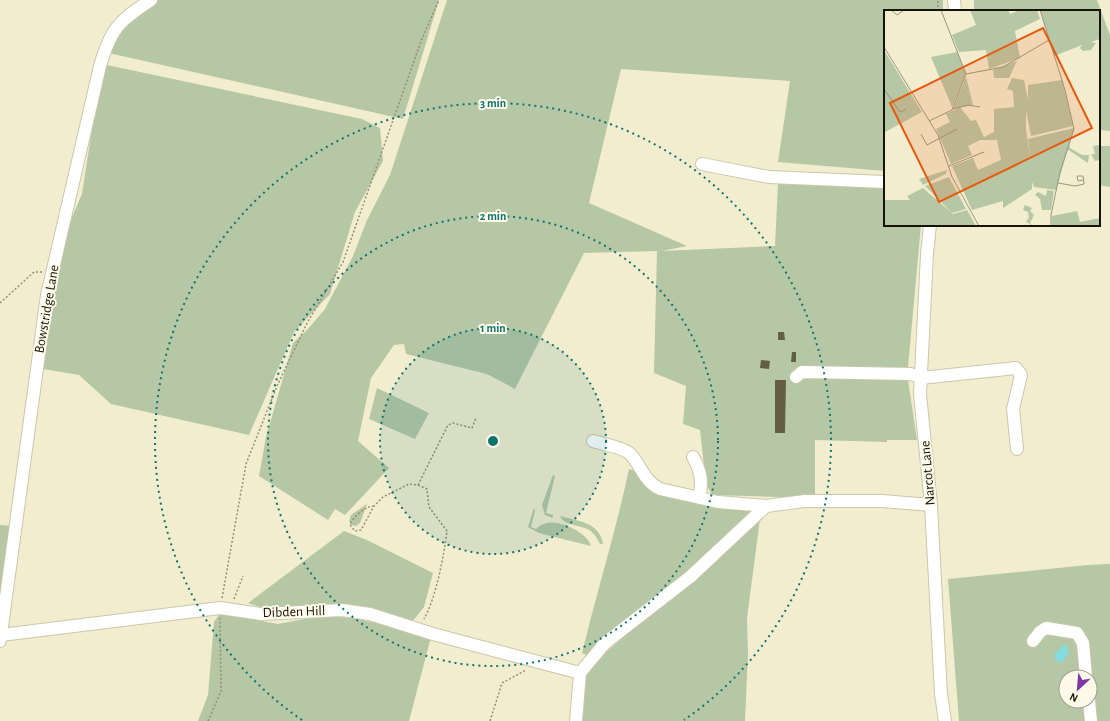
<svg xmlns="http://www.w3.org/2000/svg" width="1110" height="721" viewBox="0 0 1110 721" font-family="'Alegreya Sans',sans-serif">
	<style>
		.green { fill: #b5c7a5; fill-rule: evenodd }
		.water { fill: #85dbe0 }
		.building { fill: #635e44 }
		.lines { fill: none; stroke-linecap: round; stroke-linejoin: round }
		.minor-casing { stroke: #ccc6aa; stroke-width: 14 }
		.path { stroke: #948f7a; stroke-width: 1.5; stroke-dasharray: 2 2; stroke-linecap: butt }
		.minor { stroke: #fff; stroke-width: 12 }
		.ring { fill: none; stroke: #0f766e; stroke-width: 2; stroke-dasharray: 2 4 }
		.labels { text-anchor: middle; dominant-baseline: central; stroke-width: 4; stroke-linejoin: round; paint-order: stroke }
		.street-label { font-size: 14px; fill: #161309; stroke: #fefae9 }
		.inset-road { fill: none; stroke: #9b9680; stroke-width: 1 }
		.view { fill: #e8590c; fill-opacity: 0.15; stroke: #e8590c; stroke-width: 2 }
		.inset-edge { fill: none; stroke: #161309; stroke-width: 2 }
		.centre { fill: #0f766e; stroke: #fefae9; stroke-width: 2 }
		.ring-label { font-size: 12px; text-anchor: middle; font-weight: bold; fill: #0f766e; stroke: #fefae9; stroke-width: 4; stroke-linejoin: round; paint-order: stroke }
	</style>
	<rect width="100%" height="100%" fill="#f3edd0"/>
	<path class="green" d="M155 0H439L403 119 104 52 107 43Z
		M447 0H943V11H885V171L778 162 790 81 621 69 589 203 687 246 662 251 775 246 778 184 885 187V225H921L908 367 897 369 908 380 917 440H887V442L815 440V498L712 495 706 484 700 430 683 424 686 386 654 373 657 251 584 253 515 389 487 374 406 354 404 344 394 345 371 378 358 441 389 468 345 515 335 509 328 520 259 476 266 437 293 343 307 330 325 309 353 256 367 220 390 175Z
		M974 0H1097L1110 35V131L1099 130V11H974Z
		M102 64 362 119 380 128 383 161 355 212 330 294 294 332 249 435 111 404 79 375 37 368 59 247 82 194Z
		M1099 146H1110V187L1099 185Z
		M377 388 429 413 415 439 369 419Z
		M629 469 637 471 644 481 758 511 591 657 582 653C597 591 616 531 629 469Z
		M553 475 555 476 546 513 553 515V518L545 515 542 505Z
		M367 504 360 523 356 526 351 525 349 521 351 515Z
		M534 508 535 511 531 527 536 529C539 526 542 524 547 523 560 520 588 533 591 546L539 533 528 527Z
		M560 516C577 521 600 522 603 544H600C598 540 595 535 591 531 583 525 563 526 560 516Z
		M760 519 747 618 748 653 745 721H580L583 672Z
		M0 525 15 526 0 635Z
		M344 531 367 540 433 573 424 607 412 622 364 610H268L248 603Z
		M1110 564V721H959L948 579 1088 565ZM1066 677H1090V701H1066Z
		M220 613 278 624 326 615 363 620 431 637 409 721H198L208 695 214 622Z"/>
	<path class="water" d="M1063 645H1066C1072 654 1066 659 1059 663L1055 659 1054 655Z"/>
	<path class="building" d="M778 332H784L785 340H778Z
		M792 352H796V362H791Z
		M761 360 770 361 769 369 760 368Z
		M775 380H786L785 433H775Z"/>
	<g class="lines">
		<g class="minor-casing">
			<path id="minor" d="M954 0 955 11
				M702 164 769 177 885 182
				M930 225 927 254 920 394 931 505 941 694 945 721
				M796 377 802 372 911 374 921 378 1016 368 1021 375 1013 409 1017 449
				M593 441C602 444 622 447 629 453 642 465 642 480 660 489L718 502 766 506
				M693 457C701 471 703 482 699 498
				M1 635 220 608 261 614 342 610 370 614 433 634 580 673
				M0 641 47 295 100 66C111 28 119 21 151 0
				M1033 641 1040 632 1046 628 1077 633 1083 643 1086 677
				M1089 701 1091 721
				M576 721 580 673 605 643 690 577 766 506 805 501H882L931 505"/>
		</g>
		<path class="path" d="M938 11V0
			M0 303 34 272H42
			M418 485 448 425 453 423 472 428 476 418
			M374 506C365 506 353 517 350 525L355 531 361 530 374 506 383 497 409 484 418 485 427 489 429 507 447 531C444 555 436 598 424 619
			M222 598 246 464 277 386 306 325 343 262 421 41 439 0
			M234 599 243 576
			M208 721 221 691 220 618
			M490 721 502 683 526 670"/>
		<use href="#minor" class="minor"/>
	</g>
	<circle cx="493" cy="441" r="113" fill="#0f766e" fill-opacity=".12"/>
	<g class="ring">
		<circle cx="493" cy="441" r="113"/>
		<circle cx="493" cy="441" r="225"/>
		<path d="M302 720A338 338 0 1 1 684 720"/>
	</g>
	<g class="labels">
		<g class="street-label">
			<text transform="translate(47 309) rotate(-80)">Bowstridge Lane</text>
			<text transform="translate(928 473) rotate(-95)">Narcot Lane</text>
			<text transform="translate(294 612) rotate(-2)">Dibden Hill</text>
		</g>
	</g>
	<g transform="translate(884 10)">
		<rect width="216" height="216" fill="#f3edd0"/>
		<path d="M86 0H124L126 4 136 0H153L156 9 131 21 136 48 105 59 102 40 75 42 68 25 92 15ZM156 0H216V29L207 32 212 33 207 40 199 41 196 38 198 35 170 46ZM0 40 38 102 1 122 0 120ZM73 42 82 64 68 97 47 47ZM133 51 125 68H110L109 60ZM82 67 89 95 69 99ZM128 68 140 70 144 90V75L178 70 189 116 147 126 142 100V120L147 152 144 129 190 118 172 180 150 177 148 172V179L119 198V191L88 200 68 156 89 148 94 160 117 150 113 130H96L84 136 88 145 67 154 52 119 66 112 62 104 76 97 87 111 92 110 100 127 110 122V99L130 97 129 81 123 79ZM185 133 186 138 198 145H205L204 153 183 139ZM216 135V150L211 151 207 144H211L209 136ZM63 160 62 164 39 175 35 169ZM65 167 82 199 68 203 41 176ZM39 178 69 204 83 200 92 216H0V190H26L23 186ZM163 180 170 181 167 200H158L156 189 151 185 154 182 162 186ZM141 195 148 198 146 201 150 205 146 213 150 216 142 212 145 207 144 202 139 200ZM193 201 196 212 216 208V215L168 216V206Z" fill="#b5c7a5"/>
		<path class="inset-road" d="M7 0 13 5 20 0M156 0 181 80 190 119 176 162 167 205V216M0 37 54 125 68 167 95 216M82 64 119 57 165 30M0 79 16 102 22 99M69 99 84 95 96 97M45 111 68 100 82 64 57 0M37 124 43 135 73 119M65 156 100 142M174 173 191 176 200 174V173L199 166H193L194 171 199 170"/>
		<path class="view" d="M159 18 208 118 55 192 6 93Z"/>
		<rect width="216" height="216" class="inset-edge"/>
	</g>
	<circle cx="493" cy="441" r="6" class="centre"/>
	<g class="ring-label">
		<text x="493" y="107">3 min</text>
		<text x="493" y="220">2 min</text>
		<text x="493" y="332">1 min</text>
	</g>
	<g transform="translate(1078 689) rotate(206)"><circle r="19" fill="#fefae9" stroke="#a19e8f"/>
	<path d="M0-3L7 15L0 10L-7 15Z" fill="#7e37a9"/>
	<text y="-6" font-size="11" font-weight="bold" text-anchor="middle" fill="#161309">N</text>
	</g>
</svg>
